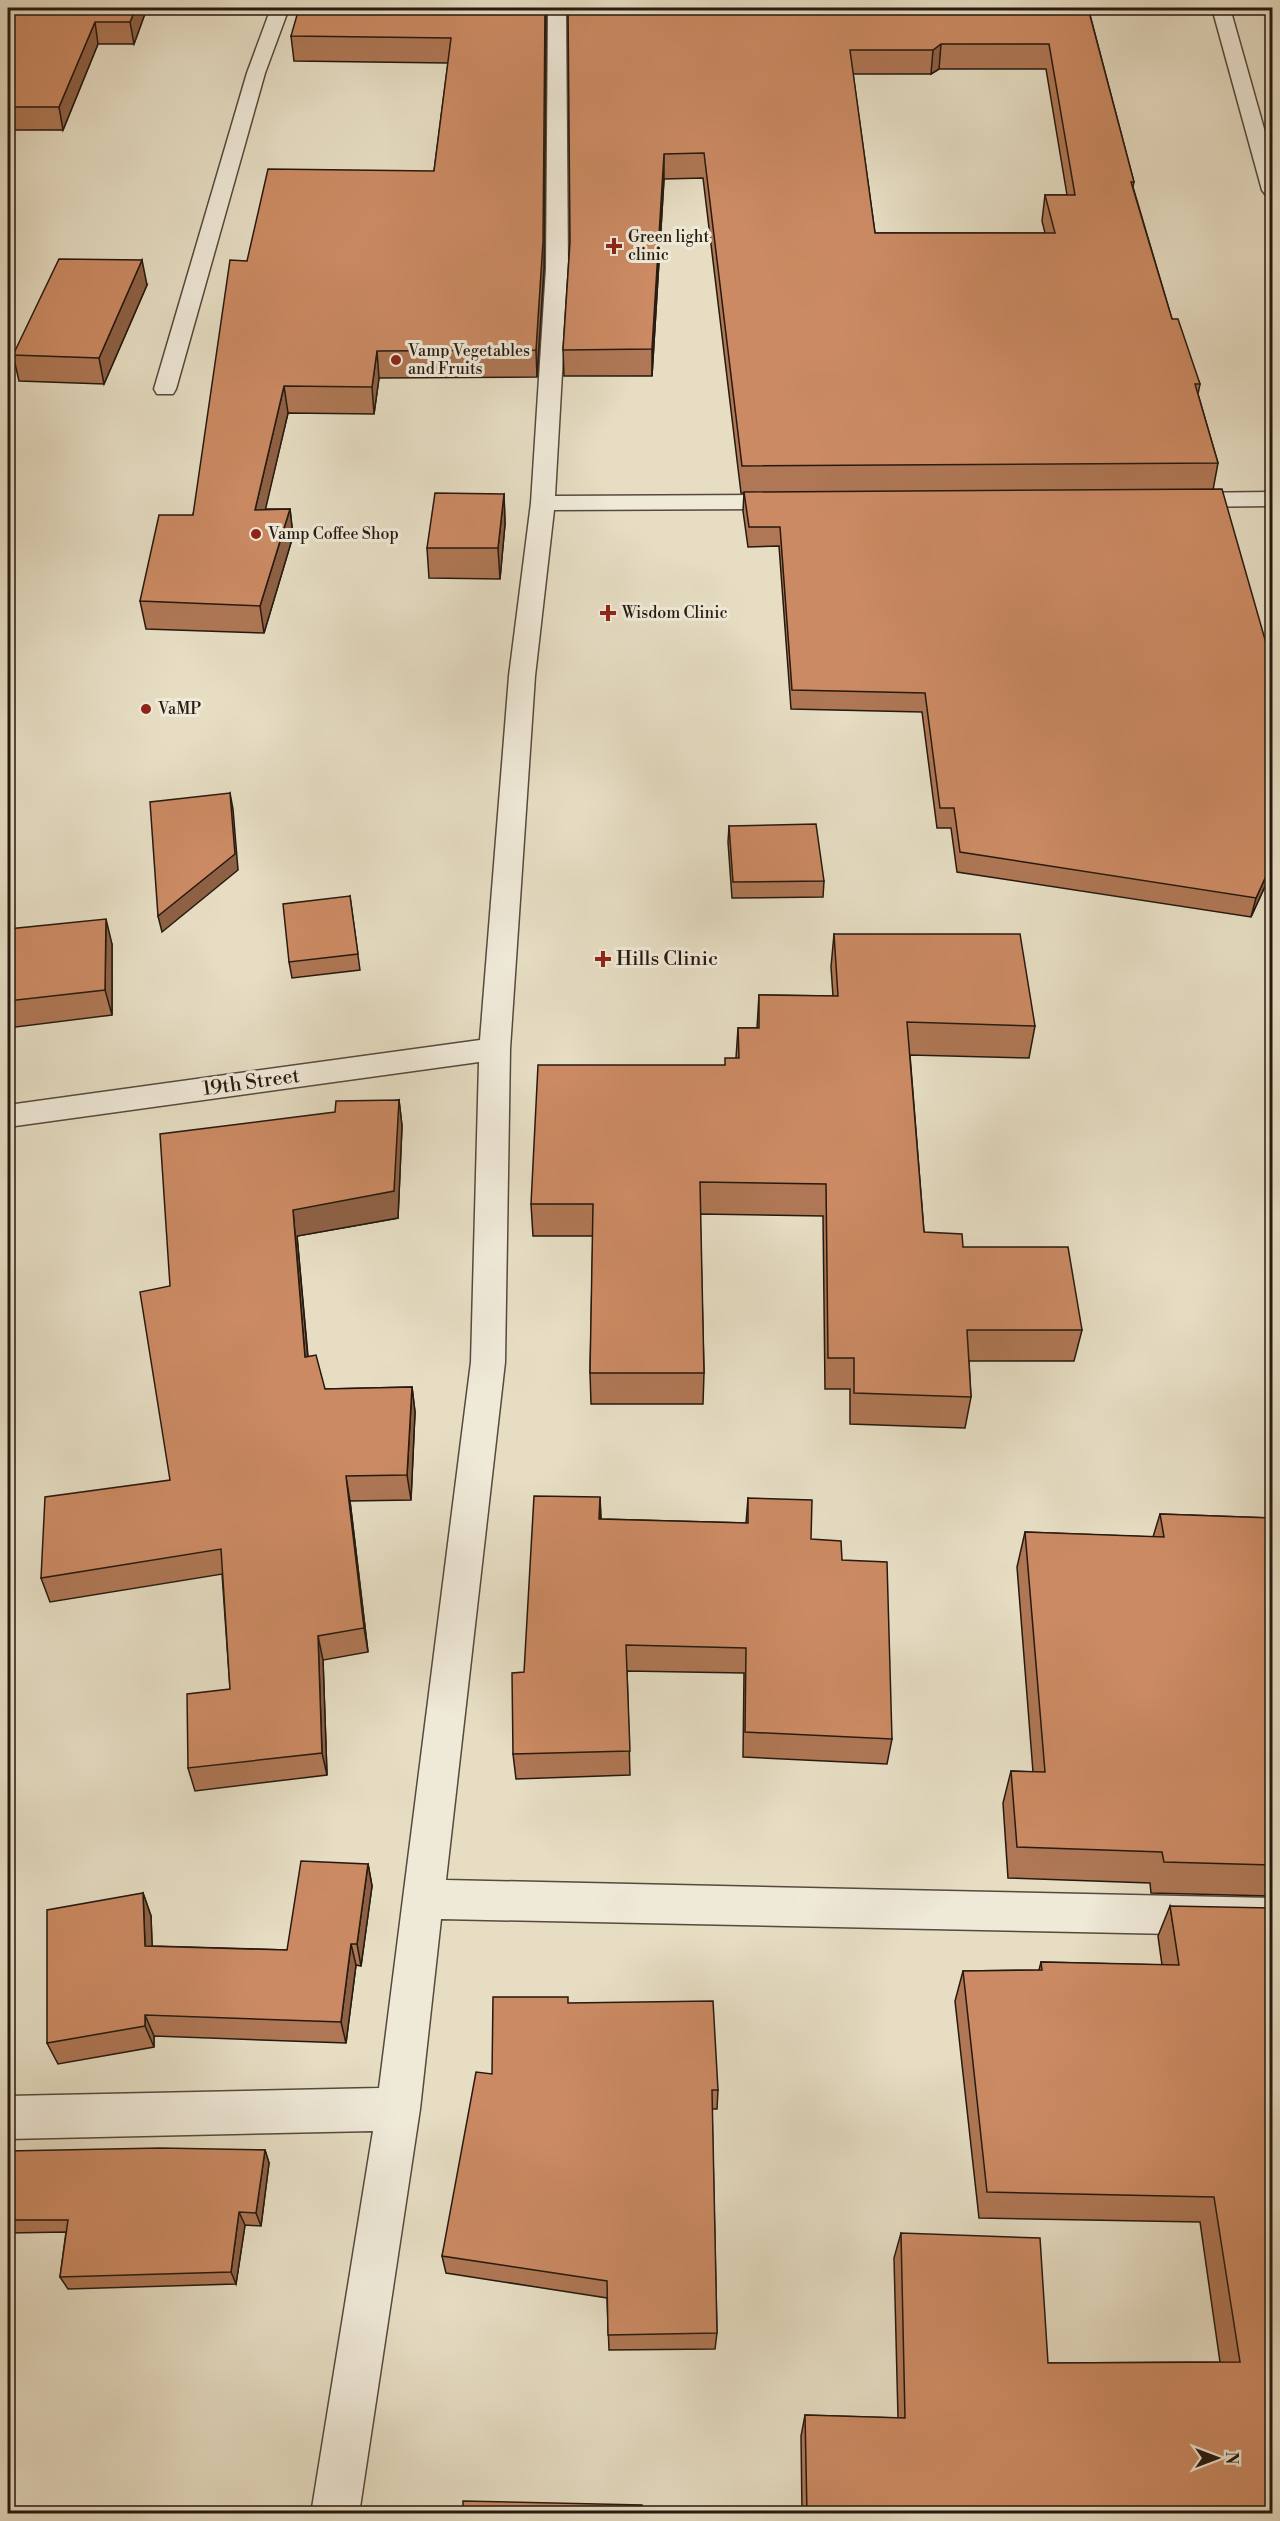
<svg xmlns="http://www.w3.org/2000/svg" width="1280" height="2521" viewBox="0 0 1280 2521" font-family="'Libre Bodoni',serif">
	<style>
		.lines { fill: none; stroke-linecap: round; stroke-linejoin: round }
		.street-casing { stroke: #564a3c; stroke-width: 3 }
		.street { fill: #efe9d8; fill-rule: evenodd }
		.wall { fill: #af7755; stroke: #26190f; stroke-width: 1.5; fill-rule: evenodd }
		.shaded-wall { fill: #8e6145; stroke: #26190f; stroke-width: 1.5 }
		.building { fill: #cb8a63; stroke: #26190f; stroke-width: 1.5; fill-rule: evenodd }
		.poi-dot { fill: #8f2418; stroke: #efe9d8; stroke-width: 2 }
		.labels { text-anchor: middle; dominant-baseline: central; stroke-width: 6; stroke-linejoin: round; paint-order: stroke }
		.far-poi-label { font-size: 16px; fill: #26190f; stroke: #efe9d8; text-anchor: start }
		.poi-label { font-size: 20px; fill: #26190f; stroke: #efe9d8; text-anchor: start }
		.street-label { font-size: 20px; fill: #26190f; stroke: #efe9d8 }
	</style>
	<rect width="100%" height="100%" fill="#e6ddc3"/>
	<filter id="stains"><feTurbulence type="fractalNoise" baseFrequency=".00333" numOctaves="4"/><feColorMatrix values="0 0 0 0 .2 0 0 0 0 .09 0 0 0 0 .02 0 0 0 .5 -.17"/></filter>
	<radialGradient id="worn" r=".72"><stop offset=".6" stop-color="#630" stop-opacity="0"/><stop offset="1" stop-color="#630" stop-opacity=".3"/></radialGradient>
	<g class="lines">
		<g class="street-casing">
			<path id="street" d="M271 8H289L265 73 176 389 173 394H157L154 389 247 73Z
				M548 8H566L568 268 555 496 788 495 796 497 800 502 796 507 788 509 554 510 535 676 510 1049 505 1362 446 1880 1272 1898V1936L441 1919 420 2109 359 2514H311L373 2131 8 2139V2096L379 2088 471 1362 479 1062 8 1127V1105L480 1040 509 676 531 503 546 268Z
				M1212 8H1230L1272 157V196L1265 194 1262 190Z
				M1272 492V506L1181 507 1173 505 1169 500 1173 495 1181 493Z"/>
		</g>
		<use href="#street" class="street"/>
	</g>
	<path class="wall" d="M8 8H147L134 44H98L63 130H8Z
		M546 8 544 268 537 377 379 378 374 414 288 413 265 509H290L293 536 264 633 146 629 140 601 193 515 247 261 434 171 448 63 294 61 291 36Z
		M564 8H1128L1127 11H1089L1134 182 1133 187 1172 319 1200 384 1198 394 1218 463 1213 490 1272 871 1251 917 957 872 951 828H937L922 712 791 709 779 546 748 547 743 511 744 493H741L703 178 664 179 652 376H564L563 350 570 242 568 8ZM939 69H1046L1067 195H1045L1042 221 1045 233H875L853 74H931Z
		M1270 8H1272V27L1269 15Z
		M147 285 104 384 19 381 13 355Z
		M504 494 505 524 500 579 429 578 427 548Z
		M729 826 824 881 823 897 732 898 728 842Z
		M350 896 360 970 292 978 289 962Z
		M8 929 112 944V1015L8 1028Z
		M834 934 1035 1026 1029 1058 910 1055 924 1232 963 1247 1082 1330 1074 1361H969L971 1397 965 1428 850 1424V1389H825L823 1216 700 1214 704 1373 703 1404H591L590 1373 593 1236H533L531 1204 725 1065 736 1058 738 1028H757L759 995 833 996 831 967Z
		M399 1100 402 1126 398 1218 297 1236 308 1356 325 1389 412 1387 415 1412 411 1500 350 1501 368 1652 323 1660 327 1775 195 1791 188 1768 230 1689 222 1574 50 1602 41 1578 170 1480V1286L335 1112Z
		M600 1497 601 1519 746 1523 748 1498 842 1560 892 1739 887 1764 743 1757 744 1673 627 1671 630 1775 516 1779 513 1754Z
		M1160 1514 1272 1518V1904V1896L1151 1893 1150 1883 1008 1878 1003 1803 1011 1771 1033 1772 1017 1567 1025 1532 1153 1537Z
		M368 1864 372 1886 361 1966 356 1965 346 2043 154 2036V2047L58 2064 47 2043 143 1893 151 1916 152 1946 287 1950Z
		M1170 1906 1272 2514H457L642 2511 802 2513 801 2436 805 2415 898 2418 894 2258 901 2233 1048 2363 1220 2362 1200 2222 979 2218 955 2001 963 1971 1039 1970 1041 1962 1162 1965 1158 1936Z
		M568 2003 718 2090 717 2109H712L717 2333 715 2349 609 2350 607 2298 446 2273 442 2256 492 2074Z
		M265 2150 269 2163 261 2226 245 2225 236 2284 68 2289 60 2277 66 2232 8 2233V2151Z"/>
	<path class="shaded-wall" d="M136 8H147L134 44 130 22Z
		M545 8H546L544 268 537 377 536 350Z
		M95 22 98 44 63 130 59 107Z
		M941 44 939 69 931 74 933 50Z
		M664 154V179L652 376V349Z
		M142 260 147 285 104 384 99 358Z
		M377 351 379 378 374 414 372 387Z
		M284 386 288 413 259 537 255 510Z
		M504 494 505 524 500 579 498 548Z
		M290 509 293 536 264 633 260 606Z
		M230 793 233 809 238 870 162 932 158 916Z
		M8 822 10 831 8 846Z
		M1272 863V871L1251 917 1256 898Z
		M106 919 112 944V1015L105 990Z
		M399 1100 402 1126 398 1218 297 1236 310 1383 305 1357 293 1210Z
		M412 1387 415 1412 411 1500 407 1475Z
		M346 1476 350 1501 368 1652 364 1628Z
		M600 1497 601 1524 599 1519Z
		M318 1636 323 1660 327 1775 322 1753Z
		M368 1864 372 1886 361 1966 357 1944Z
		M143 1893 151 1916 153 1967 145 1946Z
		M351 1944 356 1965 346 2043 341 2022Z
		M145 2015 154 2036V2047L145 2026Z
		M265 2150 269 2163 261 2226 256 2213Z
		M239 2212 245 2225 236 2284 231 2272Z"/>
	<path class="building" d="M8 8H136L130 22H95L59 107H8Z
		M299 8H545L543 242 536 350 377 351 372 387 284 386 255 510 290 509 260 606 140 601 159 515H193L230 260 247 261 268 169 434 171 451 38 291 36Z
		M568 8H1088L1134 182H1131L1172 319H1178L1200 384H1195L1218 463 742 466 704 153 664 154 652 349 563 350 570 242ZM941 44H1049L1075 195H1045L1055 233H875L850 50H933Z
		M59 259 142 260 99 358 13 355Z
		M1222 489 1270 657H1272V863L1256 898 960 852 954 808H940L925 693 792 690 780 527H749L744 492Z
		M435 493 504 494 498 548H427Z
		M230 793 235 854 158 916 150 802Z
		M816 824 824 881 733 882 729 826Z
		M350 896 358 954 289 962 283 904Z
		M106 919 105 990 8 1001V929Z
		M834 934H1020L1035 1026 907 1022 924 1232 962 1234 963 1247H1068L1082 1330H967L971 1397 854 1393V1358H828L826 1184 700 1182 704 1373H590L593 1204H531L538 1065H725V1058H739L738 1028H759V995L838 996Z
		M399 1100 394 1191 293 1210 305 1357 316 1355 325 1389 412 1387 407 1475 346 1476 364 1628 318 1636 322 1753 188 1768 187 1694 230 1689 221 1549 41 1578 45 1497 170 1480 140 1292 170 1286 160 1134 335 1112 336 1101Z
		M534 1496 600 1497 599 1519 748 1523V1498L812 1500 811 1539 841 1541 842 1560 887 1562 892 1739 745 1732 746 1648 626 1645 630 1751 513 1754 512 1673 524 1672Z
		M1160 1514 1272 1518V1865L1164 1862 1162 1852 1017 1847 1011 1771 1045 1772 1025 1532 1164 1537Z
		M301 1861 368 1864 357 1944H351L341 2022 145 2015V2026L47 2043V1910L143 1893 145 1946 287 1950Z
		M1170 1906 1272 1908V2514H807L805 2415 905 2418 901 2233 1040 2238 1048 2363 1240 2362 1214 2197 987 2192 963 1971 1042 1970 1041 1962 1179 1965Z
		M493 1997H568V2003L713 2001 718 2090H712L717 2333 608 2335 607 2281 442 2256 476 2072 492 2074Z
		M160 2148 265 2150 256 2213 239 2212 231 2272 60 2277 68 2220H8V2151Z
		M463 2501 642 2505V2511L807 2514H457L458 2507H463Z"/>
	<g class="poi-dot">
		<path d="M611 237h6v6h6v6h-6v6h-6v-6h-6v-6h6z"/>
		<circle cx="396" cy="360" r="6"/>
		<circle cx="256" cy="534" r="6"/>
		<path d="M605 604h6v6h6v6h-6v6h-6v-6h-6v-6h6z"/>
		<circle cx="146" cy="709" r="6"/>
		<path d="M600 950h6v6h6v6h-6v6h-6v-6h-6v-6h6z"/>
	</g>
	<g class="labels">
		<g class="far-poi-label">
			<text x="628" y="237">Green light<tspan x="628" dy="18">clinic</tspan></text>
			<text x="408" y="351">Vamp Vegetables<tspan x="408" dy="18">and Fruits</tspan></text>
			<text x="268" y="534">Vamp Coffee Shop</text>
			<text x="622" y="613">Wisdom Clinic</text>
			<text x="158" y="709">VaMP</text>
		</g>
		<g class="poi-label">
			<text x="616" y="959">Hills Clinic</text>
		</g>
		<g class="street-label">
			<text transform="translate(251 1083) rotate(-8)">19th Street</text>
		</g>
	</g>
	<rect width="1280" height="2521" fill="none" stroke="#e6ddc3" stroke-width="30"/>
	<rect x="9" y="9" width="1262" height="2503" fill="none" stroke="#26190f" stroke-width="3"/>
	<rect x="15" y="15" width="1250" height="2491" fill="none" stroke="#26190f" stroke-width="1.5"/>
	<g transform="translate(1217 2458) rotate(90)" stroke="#efe9d8" stroke-width="4.5" paint-order="stroke">
	<path d="M0-4.5L10 22L0 15L-10 22Z" fill="#26190f"/>
	<text y="-9" font-size="16" font-weight="bold" text-anchor="middle" fill="#26190f">N</text>
	</g>
	<rect width="100%" height="100%" filter="url(#stains)"/>
	<rect width="100%" height="100%" fill="url(#worn)"/>
</svg>
